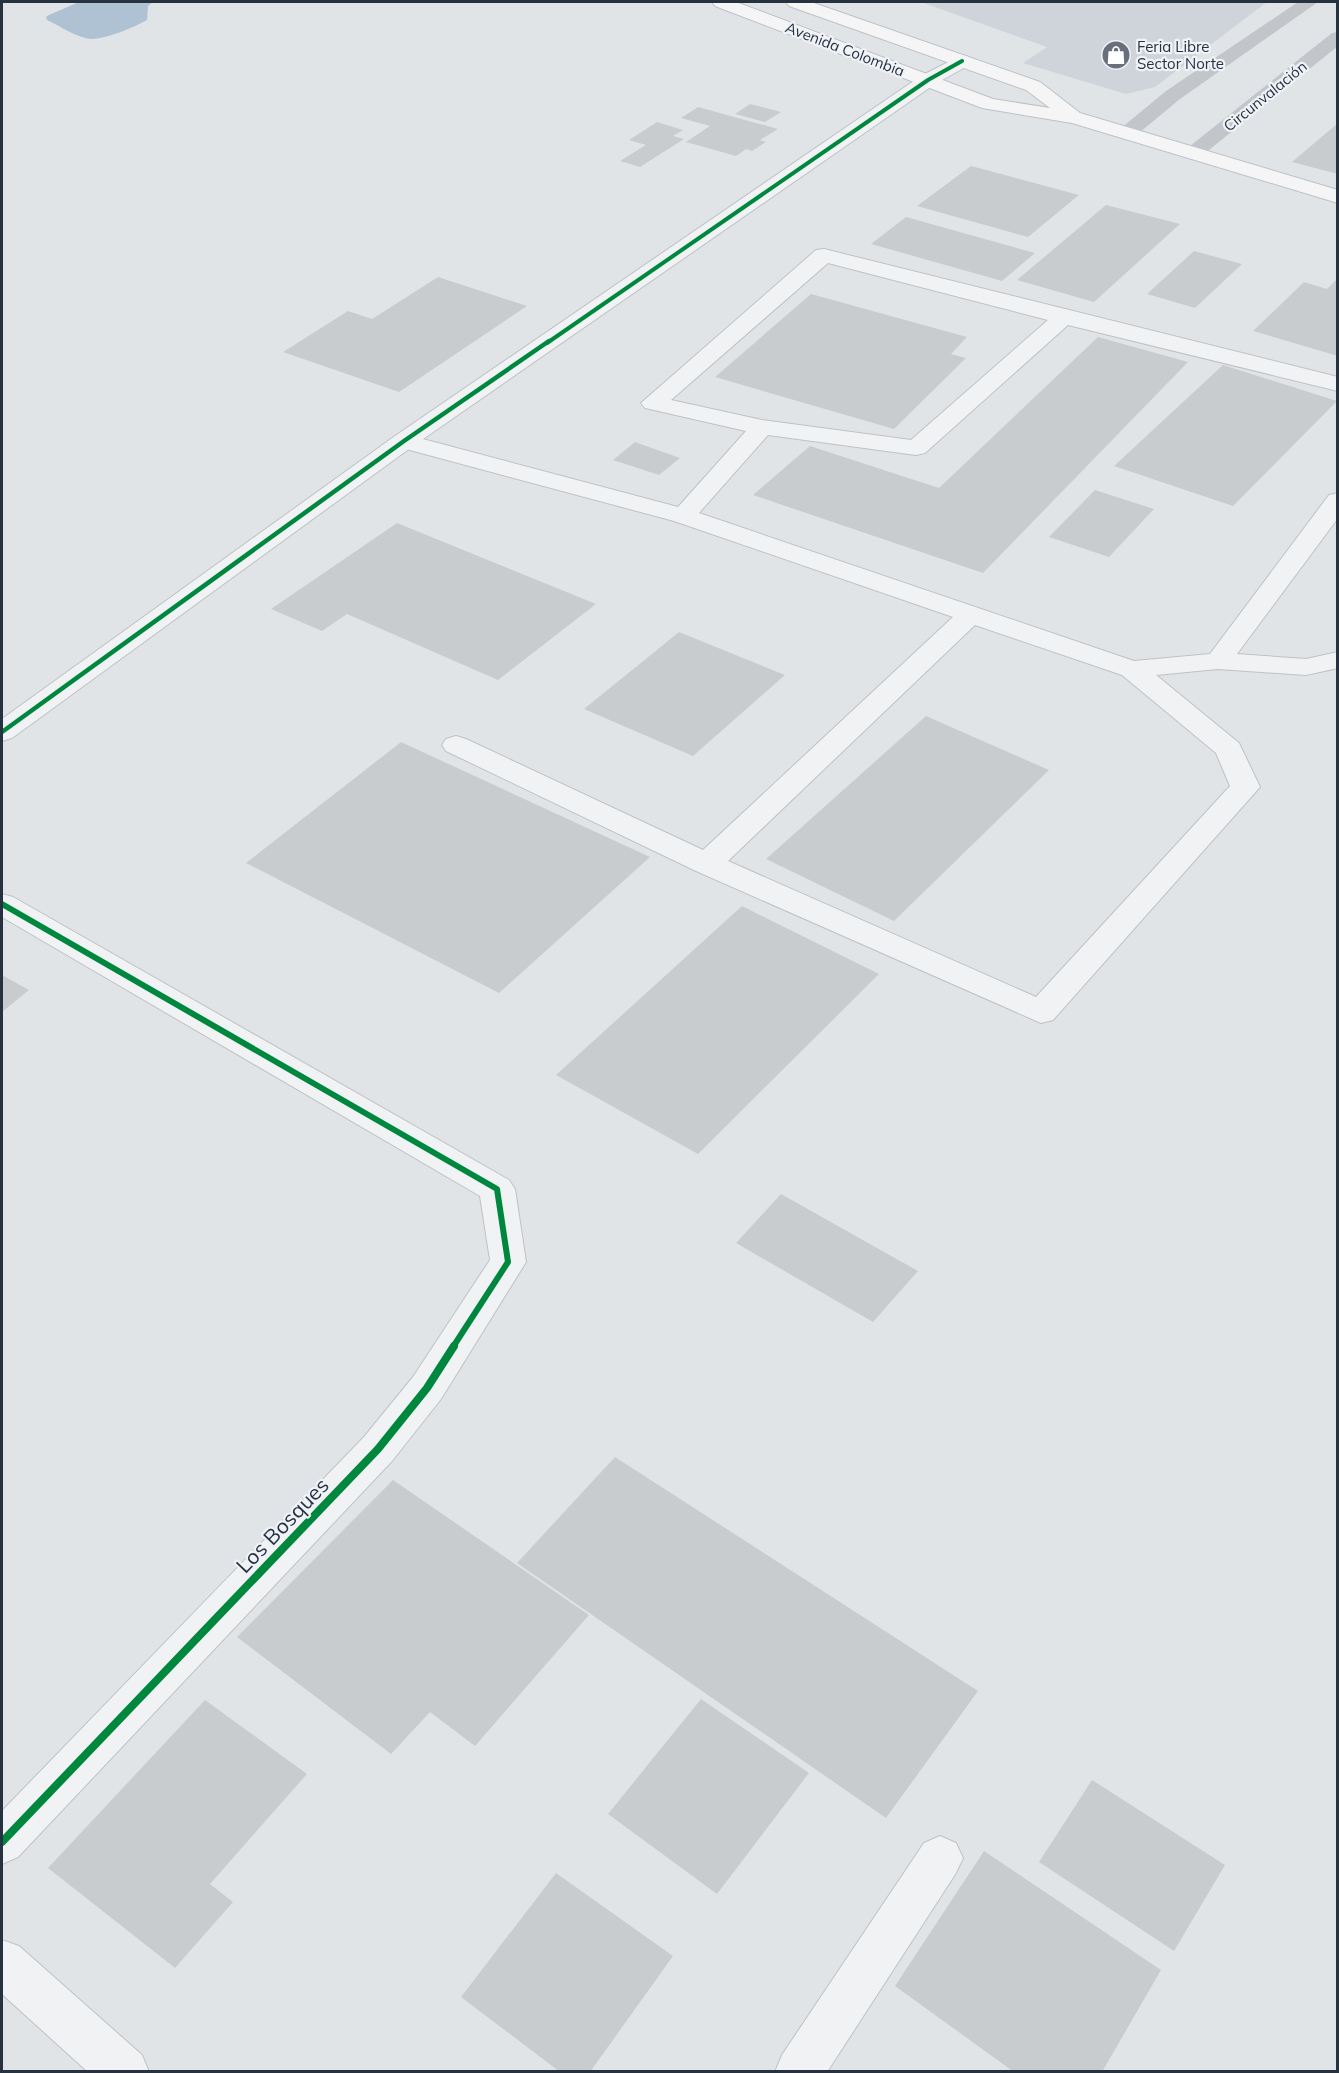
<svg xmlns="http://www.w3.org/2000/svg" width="1339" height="2073" viewBox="0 0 1339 2073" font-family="Mulish,sans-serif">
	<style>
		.built { fill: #cfd4da }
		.water { fill: #aec2d3 }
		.building { fill: #c9cccf }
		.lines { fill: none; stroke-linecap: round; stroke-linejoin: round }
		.lane-casing { stroke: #bfc2c5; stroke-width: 2 }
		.street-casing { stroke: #bfc2c5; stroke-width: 2 }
		.primary-casing { stroke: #bdc1c5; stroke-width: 2 }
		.lane { fill: #f1f2f3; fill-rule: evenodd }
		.street { fill: #f1f2f3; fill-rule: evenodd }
		.secondary { fill: #c2c5c9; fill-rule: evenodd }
		.primary { fill: #f5f5f6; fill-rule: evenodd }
		.cycleway-far3-casing { stroke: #eff2f6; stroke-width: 6 }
		.cycleway-far2-casing { stroke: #eff2f6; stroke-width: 8 }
		.cycleway-far1-casing { stroke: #eff2f6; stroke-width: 10 }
		.cycleway-casing { stroke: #eff2f6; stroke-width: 11 }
		.cycleway-far3 { stroke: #00873e; stroke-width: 4 }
		.cycleway-far2 { stroke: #00873e; stroke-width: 4.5 }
		.cycleway-far1 { stroke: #00873e; stroke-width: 6 }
		.cycleway { stroke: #00873e; stroke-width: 8 }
		.labels { text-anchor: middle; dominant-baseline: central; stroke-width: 4.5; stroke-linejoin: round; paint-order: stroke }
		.far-poi-label { font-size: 15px; fill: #273241; stroke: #eff2f6; text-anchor: start }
		.far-street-label { font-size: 15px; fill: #273241; stroke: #eff2f6 }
		.near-street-label { font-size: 21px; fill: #273241; stroke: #eff2f6 }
	</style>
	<rect width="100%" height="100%" fill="#e1e4e7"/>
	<path class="built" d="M921 2H1267L1155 87 1126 94 1023 63 1047 47Z"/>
	<path class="water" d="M79 2H153L148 6 147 20C135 27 106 39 92 39 77 38 60 26 47 20L46 17 49 15Z"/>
	<path class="building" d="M750 104 781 112 765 122 735 114Z
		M698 107 778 129 760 140 766 142 752 151 746 149 736 156 686 142 710 126 681 118Z
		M657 122 683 130 673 136 684 139 640 167 620 161 646 145 629 140Z
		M1338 123V174L1292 162Z
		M971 166 1079 195 1028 237 917 206Z
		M1106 205 1180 224 1094 302 1017 280Z
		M906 217 1035 253 1002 281 871 244Z
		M1194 251 1242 264 1195 308 1147 294Z
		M438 277 527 306 399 392 283 352 348 311 372 319Z
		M1338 278V356L1253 331 1304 282 1327 289Z
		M811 294 967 337 951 354 966 358 894 429 715 377Z
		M1098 337 1188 362 983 573 753 495 810 446 939 488Z
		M1223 365 1337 401 1233 506 1114 466Z
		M635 442 680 458 659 475 613 460Z
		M1095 490 1154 509 1109 557 1049 537Z
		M397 523 596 604 498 680 347 614 322 631 271 609Z
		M679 632 785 675 693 756 584 709Z
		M926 716 1049 770 894 921 766 859Z
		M401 742 650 857 499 993 246 863Z
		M742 906 879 974 698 1154 556 1075Z
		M2 975 29 990 2 1012Z
		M781 1194 918 1271 873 1322 736 1243Z
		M615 1457 978 1691 886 1818 517 1563Z
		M393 1480 589 1615 475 1746 430 1712 391 1754 237 1637Z
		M701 1699 809 1773 717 1894 608 1814Z
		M205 1700 307 1774 210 1884 233 1902 175 1968 48 1868Z
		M1092 1780 1225 1865 1174 1951 1039 1862Z
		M984 1851 1161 1970 1102 2072H1014L895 1986Z
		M556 1873 673 1956 590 2072H560L461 1997Z"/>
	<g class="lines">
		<g class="lane-casing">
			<path id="lane" d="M824 249 1338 377V391L1068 325 925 453 916 455 768 435 699 513 1134 661 1210 654 1329 495 1338 493V518L1237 654 1306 659 1338 652V668L1306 675 1218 669 1156 675 1239 743 1260 787 1053 1020 1041 1023 696 871 446 751 442 745 446 739 456 736 466 739 703 850 953 617 674 521 395 446 392 441 395 436 404 434 678 507 746 431 645 408 641 403 816 250ZM828 263 1048 320 911 440 762 420 671 400ZM975 625 1122 675 1216 753 1230 786 1036 997 728 861Z
				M940 1836 956 1843 963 1858 956 1873 827 2072H775L782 2055 924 1843Z"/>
		</g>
		<g class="street-casing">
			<path id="street" d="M962 55 969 57 971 61 969 65 935 84 413 446 12 738 2 741V719L395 436 921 76Z
				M2 894 13 897 509 1180 515 1189 526 1262 441 1399 392 1461 18 1857 2 1864V1811L364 1437 413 1377 490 1260 480 1196 2 917Z
				M2 1940 19 1946 142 2055 149 2072H88L2 1994Z"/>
		</g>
		<g class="primary-casing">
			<path id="primary" d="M712 2H736L993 99 1050 108 1026 90 789 6 786 2H811L1040 82 1080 113 1338 190V203L1072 123 982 108 715 6Z"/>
		</g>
		<use href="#lane" class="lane"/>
		<use href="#street" class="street"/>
		<path class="secondary" d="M1298 2H1318L1180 99 1134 137H1120L1117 133 1120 129 1166 91Z
			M1338 32V46L1199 158H1185L1182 154 1185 150 1332 33Z"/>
		<use href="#primary" class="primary"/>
		<g class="cycleway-far3-casing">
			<path id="cycleway-far3" d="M547 343 928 80 962 61"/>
		</g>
		<g class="cycleway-far2-casing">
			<path id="cycleway-far2" d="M2 732 404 441 549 341"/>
		</g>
		<g class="cycleway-far1-casing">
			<path id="cycleway-far1" d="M2 904 497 1189 508 1262 453 1347"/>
		</g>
		<g class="cycleway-casing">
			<path id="cycleway" d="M2 1842 378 1449 427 1388 454 1346"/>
		</g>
		<use href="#cycleway-far3" class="cycleway-far3"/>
		<use href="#cycleway-far2" class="cycleway-far2"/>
		<use href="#cycleway-far1" class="cycleway-far1"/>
		<use href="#cycleway" class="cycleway"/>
	</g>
	<defs>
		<g id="shop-disc" transform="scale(1.5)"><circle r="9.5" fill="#68707b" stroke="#eff2f6"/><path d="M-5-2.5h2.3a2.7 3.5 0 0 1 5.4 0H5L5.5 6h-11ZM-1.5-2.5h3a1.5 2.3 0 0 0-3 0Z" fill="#fff"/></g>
	</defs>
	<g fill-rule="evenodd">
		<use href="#shop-disc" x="1116" y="55"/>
	</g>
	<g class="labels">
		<g class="far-poi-label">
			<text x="1137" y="46">Feria Libre<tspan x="1137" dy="17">Sector Norte</tspan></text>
		</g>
		<g class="far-street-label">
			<text transform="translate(845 49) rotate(21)">Avenida Colombia</text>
			<text transform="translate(1265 96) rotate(-39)">Circunvalación</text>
		</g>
		<g class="near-street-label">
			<text transform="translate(282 1525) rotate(-46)">Los Bosques</text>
		</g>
	</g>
	<rect width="1339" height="2073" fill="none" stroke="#273241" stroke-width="6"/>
</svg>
